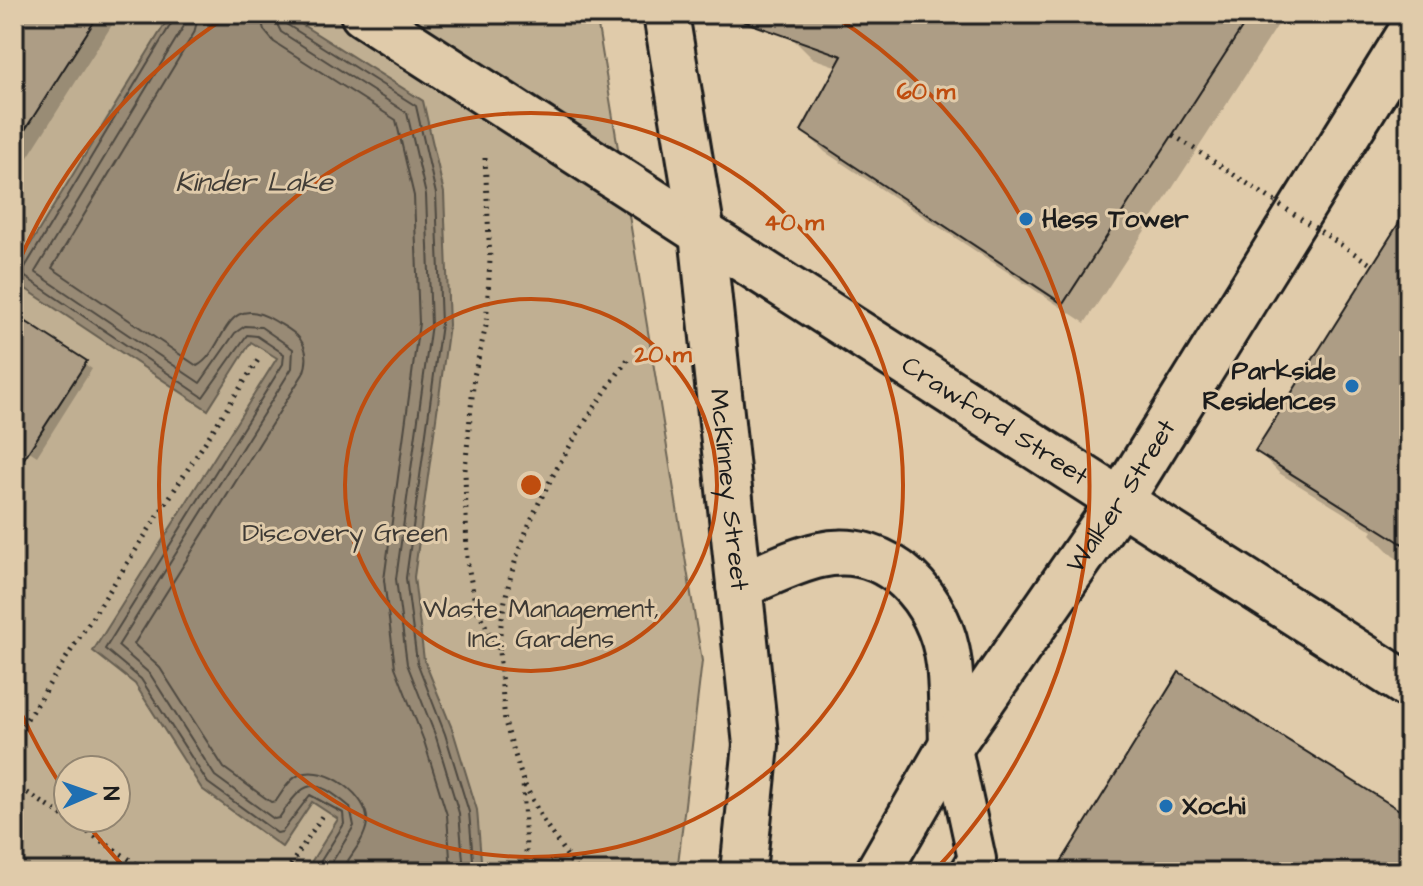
<svg xmlns="http://www.w3.org/2000/svg" width="1423" height="886" viewBox="0 0 1423 886" font-family="'Architects Daughter',sans-serif">
	<style>
		.green { fill: #c0af92; stroke: #6e6657; stroke-width: 2; fill-rule: evenodd }
		.water { fill: #988a75; stroke: #665e51; stroke-width: 2 }
		.shadow { fill: #0003 }
		.lines { fill: none; stroke-linecap: round; stroke-linejoin: round }
		.shore { stroke: #4e4840; stroke-width: 2 }
		.building { fill: #ad9d85; stroke: #1c1c1c; stroke-width: 2 }
		.lane-casing { stroke: #1c1c1c; stroke-width: 42 }
		.street-casing { stroke: #1c1c1c; stroke-width: 50 }
		.secondary-casing { stroke: #1c1c1c; stroke-width: 50 }
		.path { stroke: #1c1c1c; stroke-width: 5; stroke-dasharray: 2 6; stroke-linecap: butt }
		.lane { stroke: #e0cbaa; stroke-width: 36 }
		.street { stroke: #e0cbaa; stroke-width: 44 }
		.secondary { stroke: #e0cbaa; stroke-width: 44 }
		.path-bridge { stroke: #1c1c1c; stroke-width: 5; stroke-dasharray: 2 6; stroke-linecap: butt }
		.ring { fill: none; stroke: #bf4d0f; stroke-width: 4 }
		.poi-dot { fill: #1f6fb2; stroke: #e0cbaa; stroke-width: 3 }
		.labels { text-anchor: middle; dominant-baseline: central; stroke-width: 6; stroke-linejoin: round; paint-order: stroke }
		.poi-label { font-size: 26px; font-weight: bold; fill: #1c1c1c; stroke: #e0cbaa; text-anchor: start }
		.street-label { font-size: 26px; fill: #1c1c1c; stroke: #e0cbaa }
		.park-label { font-size: 26px; fill: #3d3934; stroke: #e0cbaa }
		.water-label { font-size: 28px; font-style: italic; fill: #413d37; stroke: #e0cbaa }
		.centre { fill: #bf4d0f; stroke: #e0cbaa; stroke-width: 4 }
		.ring-label { font-size: 24px; text-anchor: middle; font-weight: bold; fill: #bf4d0f; stroke: #e0cbaa; stroke-width: 6; stroke-linejoin: round; paint-order: stroke }
	</style>
	<rect width="100%" height="100%" fill="#e0cbaa"/>
	<filter id="ink" filterUnits="userSpaceOnUse"><feTurbulence type="fractalNoise" baseFrequency=".0125" numOctaves="2"/><feDisplacementMap in="SourceGraphic" scale="16" xChannelSelector="R" yChannelSelector="G"/><feConvolveMatrix kernelMatrix="1 2 1 2 8 2 1 2 1" color-interpolation-filters="sRGB"/></filter>
	<g filter="url(#ink)">
		<path class="green" d="M14 14H596L702 661 677 872H14ZM68 770H116V818H68Z"/>
		<path class="water" d="M171 14H285L423 101 444 193 449 325 414 577 424 660 453 731 477 810 482 872H305L338 819 312 802 282 847 202 789 135 684 93 651 277 358 251 342 208 410 14 281V271Z"/>
		<path class="shadow" d="M14 14H119L14 179Z
			M806 14H1285L1085 323 825 152 804 131 838 67 812 58 791 37Z
			M1409 213V566L1393 556 1371 534 1373 531 1279 473 1258 451Z
			M14 316 92 369 37 456 14 441Z"/>
		<g class="lines">
			<path class="shore" d="M177 14 21 274 203 397 247 335 257 336 284 354 283 364 105 649 141 679 208 783 277 833 282 832 310 795 343 813 344 824 314 872
				M187 14 184 26 35 272 200 383 235 333 245 326 261 327 293 349 292 368 118 646 150 674 215 776 274 819 279 818C305 779 313 776 350 807L354 826 326 872
				M199 14 194 33 52 268 197 366C226 351 223 289 275 321 283 326 294 331 300 339 308 350 308 362 303 374L134 644 160 668 224 768 271 802 276 801C283 791 289 779 301 774 326 765 370 796 367 823 365 840 349 858 340 872
				M260 14 264 30 274 42 396 120 414 196 419 323 384 580 395 667 424 741 447 815 451 872
				M272 14 281 32 407 113 426 195 431 324 396 579 407 664 436 737 459 813 464 872
				M282 14 286 24 416 106 436 194 441 324 406 578 417 662 445 734 469 812 474 872"/>
		</g>
		<path class="building" d="M14 14H99L14 147Z
			M744 14H1251L1063 304 801 131 842 56 743 21Z
			M1409 207V548L1255 451Z
			M14 314 87 361 14 474Z
			M1179 672 1409 816V872H1055Z"/>
		<g class="lines">
			<g class="lane-casing">
				<path id="lane" d="M952 744 977 859 969 872"/>
			</g>
			<g class="street-casing">
				<path id="street" d="M363 14 702 233"/>
			</g>
			<g class="secondary-casing">
				<g id="secondary">
					<path id="s1" d="M666 14 702 233 756 745 743 872"/>
					<path id="s2" d="M702 233 1409 686"/>
					<path d="M739 586C765 576 792 561 820 555 889 540 941 599 949 664 952 690 951 717 952 744"/>
					<path id="s3" d="M878 872 952 744 1120 501 1409 35"/>
				</g>
			</g>
			<path class="path" d="M485 158 490 260 486 326 474 376 465 470 467 560 476 608 499 651 505 722 523 781 527 872
				M499 650C503 542 567 445 628 359
				M14 739 260 357
				M14 784 149 872
				M525 785 542 819 578 872
				M286 872 324 813"/>
			<use href="#lane" class="lane"/>
			<use href="#street" class="street"/>
			<use href="#secondary" class="secondary"/>
			<path class="path-bridge" d="M1173 135 1372 265"/>
		</g>
	</g>
	<g class="ring">
		<circle cx="531" cy="485" r="186"/>
		<circle cx="531" cy="485" r="372"/>
		<path d="M126 869A558 558 0 0 1 85 821M66 793A558 558 0 0 1 15 699M15 271A558 558 0 0 1 231 14M831 14A558 558 0 0 1 936 869"/>
	</g>
	<g class="poi-dot">
		<circle cx="1026" cy="219" r="8"/>
		<circle cx="1352" cy="386" r="8"/>
		<circle cx="1166" cy="806" r="8"/>
	</g>
	<g class="labels">
		<g class="poi-label">
			<text x="1042" y="219">Hess Tower</text>
			<text x="1336" y="371" text-anchor="end">Parkside<tspan x="1336" dy="30">Residences</tspan></text>
			<text x="1182" y="806">Xochi</text>
		</g>
		<g class="street-label">
			<text stroke="none"><textPath href="#s2" startOffset="348">Crawford Street</textPath></text>
			<text stroke="none"><textPath href="#s1" startOffset="480">McKinney Street</textPath></text>
			<text stroke="none"><textPath href="#s3" startOffset="448">Walker Street</textPath></text>
		</g>
		<g class="park-label">
			<text x="345" y="533">Discovery Green</text>
			<text x="541" y="609">Waste Management,<tspan x="541" dy="30">Inc. Gardens</tspan></text>
		</g>
		<g class="water-label">
			<text x="254" y="182">Kinder Lake</text>
		</g>
	</g>
	<circle cx="531" cy="485" r="12" class="centre"/>
	<g class="ring-label">
		<text x="926" y="99">60 m</text>
		<text x="794" y="230">40 m</text>
		<text x="663" y="362">20 m</text>
	</g>
	<rect width="1423" height="886" fill="none" stroke="#e0cbaa" stroke-width="48"/>
	<rect x="24" y="24" width="1375" height="838" fill="none" stroke="#1c1c1c" stroke-width="3" filter="url(#ink)"/>
	<g transform="translate(92 794) rotate(88)"><circle r="38" fill="#e0cbaa" stroke="#928571" stroke-width="2"/>
	<path d="M0-6L14 30L0 20L-14 30Z" fill="#1f6fb2"/>
	<text y="-12" font-size="22" font-weight="bold" text-anchor="middle" fill="#1c1c1c">N</text>
	</g>
</svg>
